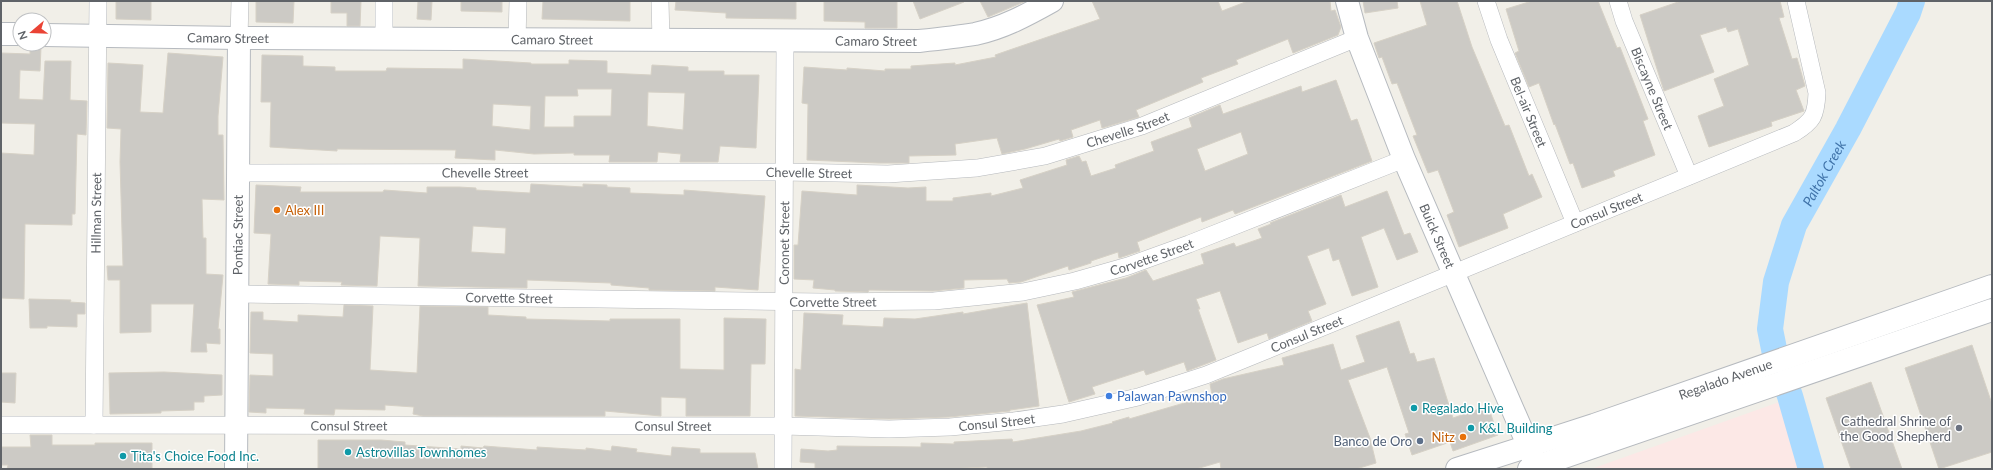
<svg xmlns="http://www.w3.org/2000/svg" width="1993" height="470" viewBox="0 0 1993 470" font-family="Lato,sans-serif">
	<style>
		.medical { fill: #fce8e6 }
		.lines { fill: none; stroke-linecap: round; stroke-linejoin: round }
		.river { stroke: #aadaff; stroke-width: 26 }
		.building { fill: #cccac5; stroke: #d6d1c6; fill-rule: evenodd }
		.street-casing { stroke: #b5b8bc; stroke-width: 18 }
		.secondary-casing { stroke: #b6babf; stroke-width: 24 }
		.street { stroke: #fff; stroke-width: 17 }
		.secondary { stroke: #fff; stroke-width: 22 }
		.food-dot { fill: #e8710a; stroke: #fff; stroke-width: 1.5 }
		.shop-dot { fill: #3f7fe0; stroke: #fff; stroke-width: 1.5 }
		.culture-dot { fill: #0f9aa8; stroke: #fff; stroke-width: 1.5 }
		.worship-dot { fill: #6b7280; stroke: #fff; stroke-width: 1.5 }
		.service-dot { fill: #5c6f8a; stroke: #fff; stroke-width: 1.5 }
		.labels { text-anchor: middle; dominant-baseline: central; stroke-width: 3; stroke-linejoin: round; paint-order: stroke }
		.street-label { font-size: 13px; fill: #5f6368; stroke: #fff }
		.food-label { font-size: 13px; fill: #c56008; stroke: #fff; text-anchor: start }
		.shop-label { font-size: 13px; fill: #366cbe; stroke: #fff; text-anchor: start }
		.culture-label { font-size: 13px; fill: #0d838f; stroke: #fff; text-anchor: start }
		.worship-label { font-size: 13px; fill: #5b616d; stroke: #fff; text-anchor: end }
		.service-label { font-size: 13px; fill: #4e5e75; stroke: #fff; text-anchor: end }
		.water-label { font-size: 14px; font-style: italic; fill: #4174aa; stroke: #fff }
	</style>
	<rect width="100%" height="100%" fill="#f1efe8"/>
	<path class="medical" d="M1782 401 1805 469H1591Z"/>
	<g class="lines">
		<path class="river" id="s1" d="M1811 469 1790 396 1775 354 1770 329 1776 282 1794 225 1848 129 1908 13 1912 1"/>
	</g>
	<path class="building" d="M116 1H151V20L116 19Z
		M256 1H294L293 23 256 22Z
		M331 1H361L360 26H347V13H331Z
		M418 1H432L431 20 417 19Z
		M461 1H502V12L461 11Z
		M543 1H630V21L542 19Z
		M676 1H796V19L726 18V13L675 10Z
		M824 1H897V28H865V22L824 21Z
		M913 1H964V2L920 19Z
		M980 1H1026L988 17Z
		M1092 1H1218L1222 11 1248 1H1330L1331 11 1335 10 1341 27 1338 35 1293 53 1288 39 1236 60 1238 64 1201 78 1203 82 1136 110 1139 117 1102 128 1100 120 1071 130 1073 137 1060 141 1059 139 1025 149 1002 154 997 138 955 144 956 155 909 156V163H879L807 160 808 104 802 103 804 67 847 70V68L885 71V69H911V66L955 63V65L996 57 995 55 1100 19Z
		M1363 1H1397L1398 8 1365 13Z
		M1420 1H1457L1472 47 1505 126 1509 125 1529 176 1532 174 1542 197 1503 214 1508 228 1459 247 1447 215 1454 212 1438 170 1428 173 1413 136 1417 135 1397 83 1392 84 1382 57 1379 58 1374 43 1427 25Z
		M1532 1H1598L1617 48 1620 47 1648 119 1643 121 1655 155 1613 171 1615 176 1582 188 1573 163 1570 164 1555 124 1554 125 1539 83 1529 87 1515 53 1519 51 1506 9Z
		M1681 1H1780L1784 17 1779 18 1792 59 1797 58 1805 86 1796 90 1804 111 1771 122 1772 126 1709 147 1698 116 1724 106 1714 79 1749 65 1738 29 1728 32 1726 27 1700 35 1714 72 1664 91 1640 15Z
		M30 44H36L41 47 40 71 20 70 19 99 43 100 45 61H71L70 100 87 101 86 135 77 134 75 214H72V225L25 224 24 299 1 298V153L34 155 35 124 1 123V53L30 54Z
		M168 53 223 57 218 116V135H223L224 200 202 199 203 238H206V274L223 275 218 329H220V344L206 343 207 352H191L194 304H151V332L120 333V280H108L107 266H123L120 162 121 129 107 128 108 63 143 65 140 112 163 113Z
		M262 55 303 56V66L335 67V71H386L387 68 463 69V59L531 63V64H569V60L607 61V73L651 75 652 65 688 67V71H724V75H759L756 148 720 146 718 162H680L681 154 658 152 657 162H609L610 155H574V153L534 154 495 150V160L455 158 456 150 337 149V151L270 147 271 102H261ZM577 89H612L611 116H574V127H544L545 96H578ZM648 92 685 93 683 130 647 126ZM493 104 531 106 530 130 492 126Z
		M1336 80 1351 121 1357 119 1372 161 1235 214 1233 210 1202 222 1201 217 1170 229 1137 242 1140 251 1119 258 1118 252 1091 261V263L1069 270 1068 266 1021 282 1009 283 1007 279 964 280V288L933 291 869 290 868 292 835 291V290L813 288 814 280 794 279V245H798L802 191 857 195V185L908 188 926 187V201H953V198L991 193V196L1023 188 1020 180 1067 165 1066 160 1079 156 1082 162 1086 161 1091 176 1116 168 1115 165 1154 151 1151 142 1192 127 1189 118 1220 105 1223 114 1301 86 1302 92ZM1241 132 1248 154 1205 171 1197 149Z
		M531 184 583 187V184L607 185V187L630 188V193L684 195V190L765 196 758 290 715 287V291L649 290V288L611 285V283L527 280V288L418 286 420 238 380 236 377 286 341 285 342 282 299 281V285L268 284 271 234 254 233 256 185 301 187 300 192H383L384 190 427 193V187H459L476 188V190L530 193ZM473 226 506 228 505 254 471 252Z
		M1387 191 1404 235 1410 233 1418 252 1397 260 1384 228 1361 237 1378 287 1352 296 1339 259 1333 261 1329 248 1307 256 1326 304 1308 311 1312 321 1269 339 1267 333 1238 343 1220 291 1196 299 1200 309H1198L1216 360 1187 371 1184 362 1146 375 1144 370 1092 387 1095 394 1069 402 1037 305 1074 297 1072 292 1126 278 1146 270 1153 281 1204 264 1201 254 1234 243 1236 247 1262 238 1258 229 1271 224 1270 223 1341 195 1345 207Z
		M29 299 71 300 70 302 85 303V314H77V327L47 326V328H30Z
		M1027 303 1039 406 1010 410V411L949 417 889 419 795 416V369L801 370 804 313 843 315 842 325 883 327 884 318 915 319 963 312V314Z
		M344 305 373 306 370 370 417 373 420 306 488 307V315L526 317V319L610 321V319H680V369L724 370V318L766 319 765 364H751L750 416H686V398L661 397V416L605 411V416H423L413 414 414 407 385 405V410L335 409 334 415 304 414 305 409 266 408V413L249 412 250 375 273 376V354L250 353 251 312H263V320L298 322V315L343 317Z
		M1399 321 1410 354 1414 353 1417 362 1434 358 1453 418 1488 406 1498 435 1453 451 1450 442 1412 455 1405 434 1409 433 1387 367 1348 380 1370 438 1376 463 1356 469H1221L1220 462 1196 469H987V467L948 469H822L815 468V463L800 462 801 449 828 451 837 450V446L921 447V443L954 444V442L1012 439 1013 442 1081 431 1113 423 1112 422 1129 417V419L1212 395 1210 384 1223 379 1284 365 1282 358 1333 344 1341 370 1365 362 1356 336Z
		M1972 345 1992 404V452L1939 469 1905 368Z
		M164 372 222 375V395L204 396V402H194V410L161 411V413L110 414 109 373Z
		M1 373H16L15 403 1 402Z
		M1871 382 1902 469H1851L1826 398Z
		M30 435H52V445H95V443H152V469H7L8 465H1V447H31Z
		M318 440H381L405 442V445L461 449V446L483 448 484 446 537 450V447L586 450V448L611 451 612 446 637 449 636 452 671 456 672 447 700 449V453H755L758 469H318Z"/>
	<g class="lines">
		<g class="street-casing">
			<g id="street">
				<path d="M384 1V39"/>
				<path d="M660 1 661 41"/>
				<path id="s2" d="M1486 1 1499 40 1575 223"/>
				<path id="s3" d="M1618 1 1624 21 1689 176"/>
				<path d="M239 38 240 1"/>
				<path d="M517 40 518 1"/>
				<path id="s4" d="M238 173 784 172 888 174 977 168 1045 156 1142 126 1357 38"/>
				<path id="s5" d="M237 294 822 302 934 301 1023 292 1075 281 1128 266 1189 244 1404 159"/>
				<path id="s6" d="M1 425 783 426 889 429 950 427 1014 421 1063 414 1138 397 1206 375 1260 353 1794 133C1813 121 1816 116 1817 93L1796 1"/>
				<path id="s7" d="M94 425 98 1"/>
				<path id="s8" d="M783 469 785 42"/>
			</g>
		</g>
		<g class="secondary-casing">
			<g id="secondary">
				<path id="s9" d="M1347 1 1357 38 1404 159 1529 447 1536 467"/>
				<path d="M1 34H20"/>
				<path id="s10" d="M44 35 239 38 919 41C938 39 957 37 975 34 1003 28 1027 15 1052 1"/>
				<path id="s11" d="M236 469 239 38"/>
				<path id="s12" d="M1457 469 1594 425 1992 286"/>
				<path d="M1529 469 1992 310"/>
			</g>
		</g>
		<use href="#street" class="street"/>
		<use href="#secondary" class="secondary"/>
	</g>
	<g class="food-dot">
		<circle cx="277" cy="210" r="4"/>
		<circle cx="1463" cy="437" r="4"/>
	</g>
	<circle class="shop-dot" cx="1109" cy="396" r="4"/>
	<g class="culture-dot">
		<circle cx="1414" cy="408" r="4"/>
		<circle cx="1471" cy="428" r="4"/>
		<circle cx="348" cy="452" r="4"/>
		<circle cx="123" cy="456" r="4"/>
	</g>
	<circle class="worship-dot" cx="1959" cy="428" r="4"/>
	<circle class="service-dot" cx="1420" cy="441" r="4"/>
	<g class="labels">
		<g class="street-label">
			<text stroke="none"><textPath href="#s10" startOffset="184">Camaro Street</textPath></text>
			<text stroke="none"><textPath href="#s10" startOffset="508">Camaro Street</textPath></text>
			<text stroke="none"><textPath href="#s10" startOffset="832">Camaro Street</textPath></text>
			<text stroke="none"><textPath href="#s3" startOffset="94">Biscayne Street</textPath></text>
			<text stroke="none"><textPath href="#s2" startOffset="119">Bel-air Street</textPath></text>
			<text stroke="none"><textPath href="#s4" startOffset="895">Chevelle Street</textPath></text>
			<text stroke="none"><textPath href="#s4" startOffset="247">Chevelle Street</textPath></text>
			<text stroke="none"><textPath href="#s4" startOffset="571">Chevelle Street</textPath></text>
			<text stroke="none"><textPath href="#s6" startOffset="1644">Consul Street</textPath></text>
			<text stroke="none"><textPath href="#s7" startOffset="212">Hillman Street</textPath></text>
			<text stroke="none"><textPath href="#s11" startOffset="234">Pontiac Street</textPath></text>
			<text stroke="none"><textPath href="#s9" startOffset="252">Buick Street</textPath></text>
			<text stroke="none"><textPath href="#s8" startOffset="226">Coronet Street</textPath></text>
			<text stroke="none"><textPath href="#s5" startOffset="920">Corvette Street</textPath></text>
			<text stroke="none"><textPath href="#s5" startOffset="272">Corvette Street</textPath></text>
			<text stroke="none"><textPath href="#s5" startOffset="596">Corvette Street</textPath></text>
			<text stroke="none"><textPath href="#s6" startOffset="1320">Consul Street</textPath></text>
			<text stroke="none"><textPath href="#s12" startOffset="283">Regalado Avenue</textPath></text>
			<text stroke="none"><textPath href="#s6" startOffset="996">Consul Street</textPath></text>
			<text stroke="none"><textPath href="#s6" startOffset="348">Consul Street</textPath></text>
			<text stroke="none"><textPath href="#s6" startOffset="672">Consul Street</textPath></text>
		</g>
		<g class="food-label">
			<text x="285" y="210">Alex III</text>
			<text x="1455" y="437" text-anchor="end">Nitz</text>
		</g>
		<g class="shop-label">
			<text x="1117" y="396">Palawan Pawnshop</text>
		</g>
		<g class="culture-label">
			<text x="1422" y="408">Regalado Hive</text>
			<text x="1479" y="428">K&amp;L Building</text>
			<text x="356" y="452">Astrovillas Townhomes</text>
			<text x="131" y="456">Tita's Choice Food Inc.</text>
		</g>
		<g class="worship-label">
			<text x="1951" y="421">Cathedral Shrine of<tspan x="1951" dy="15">the Good Shepherd</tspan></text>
		</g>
		<g class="service-label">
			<text x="1412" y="441">Banco de Oro</text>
		</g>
		<g class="water-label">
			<text stroke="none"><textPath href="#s1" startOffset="313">Paltok Creek</textPath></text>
		</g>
	</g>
	<rect width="1993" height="470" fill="none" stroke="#5f6368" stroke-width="4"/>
	<g transform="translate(32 32) rotate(251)"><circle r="19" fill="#ffffff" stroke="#bfc1c3"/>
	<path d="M0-3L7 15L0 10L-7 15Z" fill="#ea4335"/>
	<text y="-6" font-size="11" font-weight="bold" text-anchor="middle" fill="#5f6368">N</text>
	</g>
</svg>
